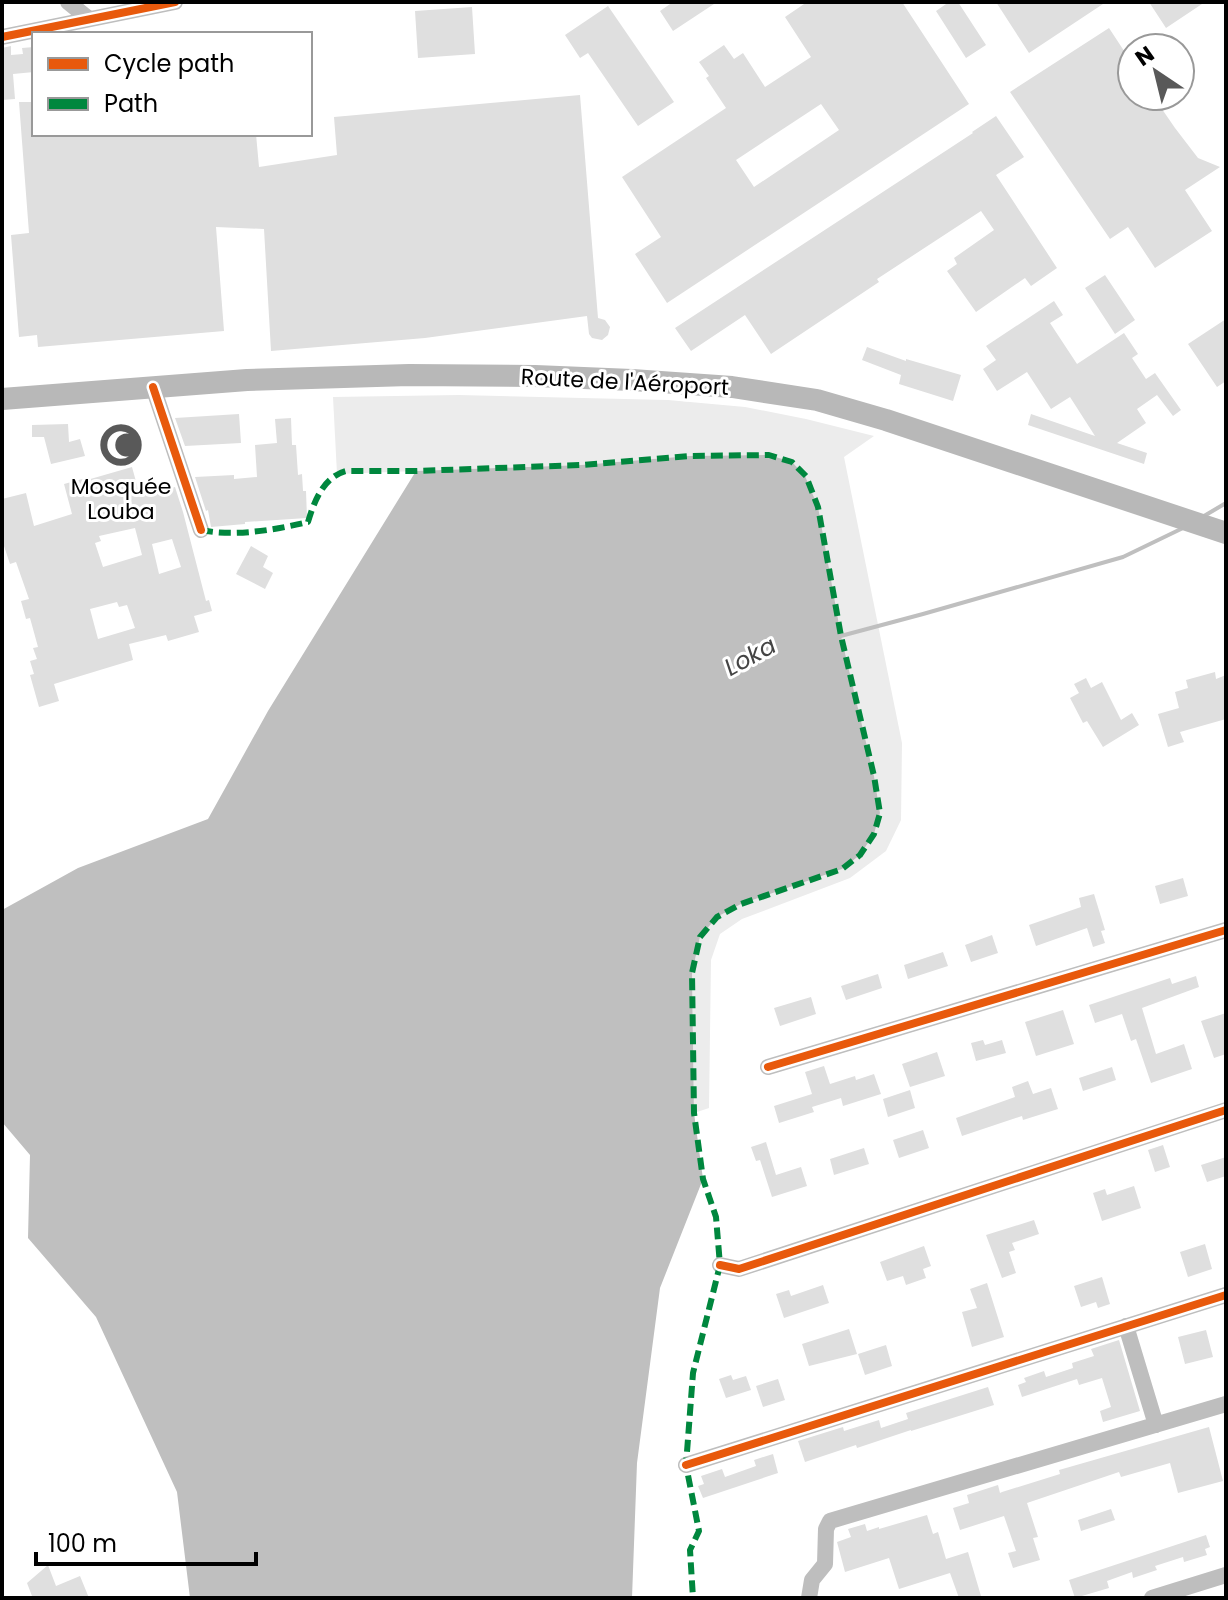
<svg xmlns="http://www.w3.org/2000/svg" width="1228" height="1600" viewBox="0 0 1228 1600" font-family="Poppins,sans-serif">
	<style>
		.green { fill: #ececec }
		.water { fill: #bfbfbf }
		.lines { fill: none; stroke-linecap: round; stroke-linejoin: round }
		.stream { stroke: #bfbfbf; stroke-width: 4 }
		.building { fill: #dfdfdf; fill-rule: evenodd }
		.minor { stroke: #bebebe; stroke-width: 16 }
		.secondary { stroke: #b8b8b8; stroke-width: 22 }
		.quiet { stroke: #00873e; stroke-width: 6; stroke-dasharray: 12 6; stroke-linecap: butt }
		.cycleway-casing { stroke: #fff; stroke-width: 13 }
		.cycleway { stroke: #e8590c; stroke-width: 8 }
		.labels { text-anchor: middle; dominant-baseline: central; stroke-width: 6; stroke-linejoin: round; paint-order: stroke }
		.street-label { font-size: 22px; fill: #000; stroke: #fff }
		.poi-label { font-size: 22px; fill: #000; stroke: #fff }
		.water-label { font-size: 24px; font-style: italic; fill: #444; stroke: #fff }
	</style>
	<rect width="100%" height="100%" fill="#fff"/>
	<path class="green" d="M459 395 668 400 745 407 806 419 874 436 844 457 902 743 901 820 886 851 850 878 742 919 720 934 711 960 709 1108 694 1113 692 973 700 937 717 917 741 904 842 869 860 855 874 834 880 813 874 776 841 636 769 455 689 456 581 465 337 474 333 397Z"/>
	<path class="water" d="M769 455 792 462 805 476 818 507 841 636 874 776 880 813 874 834 860 855 842 869 741 904 717 917 700 937 692 973 694 1113 703 1179 660 1288 637 1463 632 1598H190L177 1492 96 1317 28 1238 30 1155 2 1122V910L78 868 208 819 268 711 416 471 581 465 689 456Z"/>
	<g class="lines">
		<path class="stream" d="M1204 516 1226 503
			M837 637 923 614 1123 557 1183 528"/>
	</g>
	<path class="building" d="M673 2H717L673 31 660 11Z
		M807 2H902L969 104 667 303 635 254 661 237 622 177 726 108 706 78 709 76 699 62 724 45 734 59 743 53 765 87 811 57 785 17ZM821 104 839 130 754 187 736 160Z
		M949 2H958L986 45 966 58 936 11Z
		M996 2H1106L1029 53Z
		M1149 2H1205L1166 28Z
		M608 6 674 102 638 126 588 53 580 58 565 35Z
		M472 7 475 54 418 58 415 11Z
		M1109 28 1132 63V96H1153L1175 128 1198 158 1220 167 1185 190 1212 231 1155 268 1128 227 1110 239 1010 92Z
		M11 46V55L23 54 22 48 34 47V72L13 74 15 99 2 100V48Z
		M580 95 598 318 605 320 610 327 608 335 602 340 592 338 589 334 587 316 425 338 271 351 264 229 216 227 224 331 38 347 37 335 19 337 11 235 29 233 19 102H34V134H256L259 167 337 155 334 117Z
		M996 116 1024 157 996 175 1057 268 1031 286 1025 278 976 312 947 271 957 264 954 258 994 230 981 211 877 279 879 282 771 354 745 315 691 351 675 328 973 133 972 132Z
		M1105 275 1135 320 1115 334 1085 288Z
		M1054 301 1063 315 1050 323 1077 364 1124 333 1138 354 1132 358 1146 379 1155 373 1181 410 1173 416 1157 395 1137 409 1146 423 1117 443 1147 453 1144 464 1028 425 1031 414 1095 436 1070 397 1051 409 1027 372 997 391 983 369 996 360 986 346Z
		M1226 319V381L1217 387 1188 344Z
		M867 347 906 361V359L961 375 953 401 899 384 901 375 862 360Z
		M239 414 241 443 185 446 175 418Z
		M291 418 292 445H296L298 475 302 474 303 491H306L307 518 245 522V524L211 527 208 510 206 511 195 477 234 475V479L257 477 255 445 277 443 275 419Z
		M68 424 69 442 80 439 85 456 51 464 44 437H32V425Z
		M132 467 140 496 175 487 183 512 206 601 209 600 212 611 194 616 199 632 168 641 166 635 129 644 133 660 54 684 59 701 39 707 30 675 34 674 30 661 37 659 33 648 38 647 30 618 26 619 21 601 29 599 16 562 10 564 2 540V499L26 493 34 526 72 514 64 484 86 478 87 480ZM135 528 142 555 103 567 95 543 101 541 99 536ZM172 539 181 567 159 574 152 544ZM117 602 119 607 127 605 135 628 98 639 90 609Z
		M251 546 268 556 263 567 273 573 265 589 236 574Z
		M1215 672 1216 679 1226 675V719L1180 732 1184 742 1168 747 1158 714 1179 708 1175 692 1188 688 1186 680Z
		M1086 678 1091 688 1102 682 1121 720 1132 713 1139 725 1103 747 1087 721 1083 723 1070 698 1079 693 1074 684Z
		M1183 878 1188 896 1160 904 1155 886Z
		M1094 894 1105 930 1101 931 1105 943 1093 947 1087 928 1036 946 1029 925 1081 907 1079 898Z
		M992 935 998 953 971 962 965 945Z
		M943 952 948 966 908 979 904 965Z
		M878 974 882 988 846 1000 841 986Z
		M1196 976 1199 987 1142 1008 1156 1054 1184 1044 1192 1069 1151 1083 1136 1039 1131 1041 1122 1014 1095 1023 1089 1005 1170 978 1172 984Z
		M811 997 816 1014 780 1026 774 1008Z
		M1063 1010 1074 1044 1036 1056 1025 1022Z
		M1226 1013V1054L1214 1058 1201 1021Z
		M983 1040 985 1045 1002 1040 1006 1053 976 1061 971 1043Z
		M937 1052 945 1076 910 1087 902 1064Z
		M824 1066 830 1084 855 1076 856 1080 874 1074 881 1094 843 1106 841 1098 812 1107 814 1112 779 1123 774 1106 812 1094 805 1072Z
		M1112 1067 1116 1080 1083 1091 1079 1078Z
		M1028 1081 1033 1094 1051 1088 1058 1109 1023 1120 1022 1116 962 1136 956 1118 1015 1097 1012 1087Z
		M910 1090 915 1108 888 1117 883 1099Z
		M923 1130 929 1148 899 1158 893 1140Z
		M766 1142 776 1175 801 1167 807 1186 772 1197 760 1160 756 1161 751 1147Z
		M1163 1145 1170 1167 1155 1172 1148 1150Z
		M864 1148 869 1164 834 1175 830 1159Z
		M1226 1157V1176L1207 1182 1201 1165Z
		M1134 1186 1141 1208 1102 1221 1093 1193 1105 1189 1107 1195Z
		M1034 1220 1039 1234 1012 1243 1015 1250 1009 1252 1016 1273 1002 1278 986 1235Z
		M1205 1244 1212 1269 1188 1277 1180 1252Z
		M924 1246 931 1266 923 1269 926 1278 906 1285 903 1276 887 1281 880 1262Z
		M1102 1277 1110 1304 1098 1308 1096 1302 1081 1307 1074 1286Z
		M987 1283 1004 1337 972 1347 962 1312 977 1308 970 1289Z
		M823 1285 829 1303 784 1318 776 1294 789 1290 791 1296Z
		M849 1329 857 1354 809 1366 802 1344Z
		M1206 1330 1213 1357 1185 1364 1178 1337Z
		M1119 1340 1140 1411 1103 1422 1100 1411 1111 1407 1102 1378 1079 1385 1077 1379 1022 1397 1018 1385 1026 1382 1024 1378 1044 1371 1046 1377 1073 1368 1072 1363 1094 1356 1091 1349Z
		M886 1345 892 1366 865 1375 858 1354Z
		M731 1375 733 1380 746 1376 751 1390 726 1398 719 1379Z
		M778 1379 785 1400 763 1407 756 1386Z
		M988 1387 994 1405 911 1431V1430L857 1448 856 1445 805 1462 798 1441 843 1427 844 1431 879 1420 881 1428 908 1419 906 1413Z
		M1209 1427 1223 1481 1178 1493 1170 1463 1121 1477 1119 1472 1027 1503 1038 1537 1033 1538 1040 1560 1013 1568 1008 1553 1016 1551 1004 1516 960 1530 953 1508 969 1503 967 1495 998 1485 1000 1493 1002 1492 1060 1474 1059 1470Z
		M773 1454 778 1473 703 1498 698 1486 704 1484 701 1476 722 1469 725 1477 756 1466 754 1460Z
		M1111 1509 1115 1520 1081 1531 1078 1520Z
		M927 1515 933 1534 938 1532 946 1559 968 1552 981 1596 975 1598H959L950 1573 899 1589 889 1558 845 1572 837 1542 851 1537 848 1529 865 1524 867 1531 879 1527V1529Z
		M1206 1535 1210 1547 1205 1549 1207 1555 1184 1562 1183 1557 1155 1566 1157 1570 1133 1578 1132 1572 1107 1581 1109 1588 1075 1598 1069 1580Z
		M48 1565 56 1586 80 1576 89 1598H29L32 1596 27 1583Z"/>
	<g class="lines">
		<path class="minor" d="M68 2 89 19
			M2 37 175 2
			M153 387 201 530
			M768 1067 1226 930
			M720 1265 739 1269 1226 1110
			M1126 1326 1156 1425
			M686 1465 1226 1295
			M809 1598 812 1580 825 1564 826 1529 830 1521 1226 1404
			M1152 1598 1226 1575"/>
		<path class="secondary" d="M2 399 247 380 409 375 535 376 632 380 732 387 817 400 886 420 1226 533"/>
		<path class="quiet" d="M201 530C235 537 274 530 308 522 314 502 323 477 346 471H416L581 465 689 456 769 455 792 462 806 476 818 507 841 636 874 776 880 813 874 834 860 855 842 869 741 904 717 917 700 937 692 973 694 1113 703 1179 716 1217 720 1265 693 1373 686 1465 699 1531 690 1550 693 1598"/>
		<g class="cycleway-casing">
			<path id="cycleway" d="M2 37 175 2
				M153 387 201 530
				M768 1067 1226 930
				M720 1265 739 1269 1226 1110
				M686 1465 1226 1295"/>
		</g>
		<use href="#cycleway" class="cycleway"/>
	</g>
	<defs>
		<g id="mosque-disc" transform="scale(2.3)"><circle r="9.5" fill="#595959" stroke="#fff"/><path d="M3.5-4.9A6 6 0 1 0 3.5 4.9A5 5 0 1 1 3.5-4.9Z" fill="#fff"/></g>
	</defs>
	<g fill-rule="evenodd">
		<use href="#mosque-disc" x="121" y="445"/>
	</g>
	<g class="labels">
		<g class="street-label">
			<text transform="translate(625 382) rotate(3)">Route de l'Aéroport</text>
		</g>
		<g class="poi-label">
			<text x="121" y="486">Mosquée<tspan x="121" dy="25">Louba</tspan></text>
		</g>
		<g class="water-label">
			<text transform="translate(750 656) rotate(-29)">Loka</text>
		</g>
	</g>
	<rect width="1228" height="1600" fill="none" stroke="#000000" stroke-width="8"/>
	<rect x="32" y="32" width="280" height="104" fill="#ffffff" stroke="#999999" stroke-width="2"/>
	<rect x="48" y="58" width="40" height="12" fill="#e8590c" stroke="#999999" stroke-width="2"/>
	<text x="104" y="72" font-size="24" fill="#000000">Cycle path</text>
	<rect x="48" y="98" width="40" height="12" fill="#00873e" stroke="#999999" stroke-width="2"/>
	<text x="104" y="112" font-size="24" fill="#000000">Path</text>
	<g transform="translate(1156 72) rotate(325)"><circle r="38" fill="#ffffff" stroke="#999999" stroke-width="2"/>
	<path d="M0-6L14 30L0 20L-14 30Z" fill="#595959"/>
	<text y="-12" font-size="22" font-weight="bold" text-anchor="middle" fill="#000000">N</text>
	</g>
	<path d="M36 1552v12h220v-12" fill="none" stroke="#000000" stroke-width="4"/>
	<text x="48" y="1552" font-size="24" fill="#000000" stroke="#ffffff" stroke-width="6" paint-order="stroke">100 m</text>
</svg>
